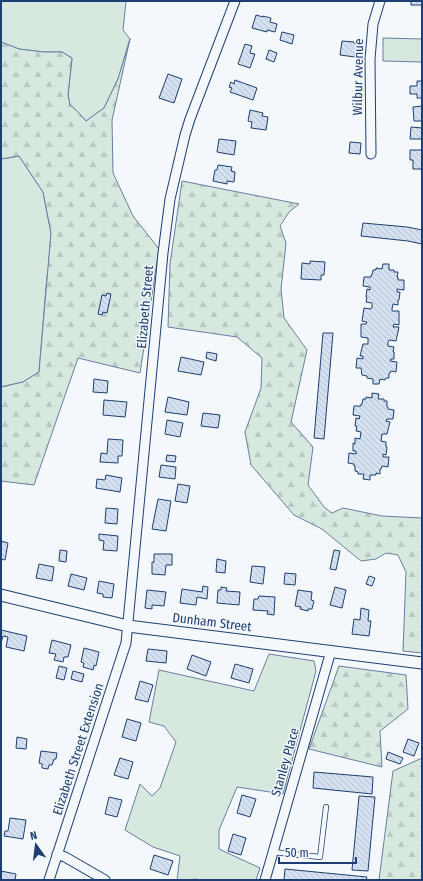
<svg xmlns="http://www.w3.org/2000/svg" width="423" height="881" viewBox="0 0 423 881" font-family="'Fira Sans Condensed',sans-serif">
	<style>
		.green { fill: #d7e8df; stroke: #687fa3 }
		.forest { fill: url(#forest-firs); stroke: #687fa3 }
		.building { fill: url(#building-back-hatch); stroke: #1d3f73 }
		.lines { fill: none; stroke-linecap: round; stroke-linejoin: round }
		.service-casing { stroke: #1d3f73; stroke-width: 6 }
		.minor-casing { stroke: #1d3f73; stroke-width: 11 }
		.tertiary-casing { stroke: #1d3f73; stroke-width: 13 }
		.service { stroke: #f4f7fb; stroke-width: 4.5 }
		.minor { stroke: #f4f7fb; stroke-width: 9 }
		.tertiary { stroke: #f4f7fb; stroke-width: 11 }
		.labels { text-anchor: middle; dominant-baseline: central; stroke-width: 3; stroke-linejoin: round; paint-order: stroke }
		.street-label { font-size: 13px; fill: #1d3f73; stroke: #f4f7fb }
	</style>
	<defs>
		<pattern id="forest-firs" width="22" height="20" patternUnits="userSpaceOnUse"><rect width="22" height="20" fill="#d7e8df"/><path d="M5 1l3.5 6h-7zM16 11l3.5 6h-7z" fill="#b8c8c3"/></pattern>
		<pattern id="building-back-hatch" width="6" height="6" patternUnits="userSpaceOnUse"><rect width="6" height="6" fill="#d5e0f0"/><path d="M-1 5l2 2M0 0l6 6M5-1l2 2" fill="none" stroke="#b6c1d1"/></pattern>
	</defs>
	<rect width="100%" height="100%" fill="#f4f7fb"/>
	<path class="green" d="M1 1H126L123 30 130 39 118 79 104 108 86 121 76 110 70 105 68 95 72 58 62 52H44L19 49 1 42Z
		M383 38 422 39V62L383 61Z
		M19 156 43 192 51 233 48 272 47 276 39 372 23 382 1 387V159Z
		M269 654 314 661 316 671 283 794 237 787 219 830V849L260 868 256 880H204L193 879V880H177L180 856 153 847 125 830 140 784 152 796 160 788 176 742 164 726 149 722 159 670 254 691Z"/>
	<path class="forest" d="M130 39 112 120 113 173 133 216 159 249 140 373 78 358 34 485 1 481V387L23 382 39 372 51 233 43 192 19 156 1 159V42L19 49 44 52H62L72 58 68 95 70 105 76 110 86 121 104 108 118 79Z
		M182 181 299 204 289 212 280 226 286 243 281 289 284 318 307 350 291 422 313 447 308 485 324 507 332 513 343 508 382 516 422 518V653L403 651 406 572 398 555 386 553 376 559 361 561 322 529 294 515 251 465 245 432 261 388 262 358 237 337 168 327 170 264Z
		M339 666 406 675 408 709 380 731 382 767 309 749Z
		M422 758V880H379L393 771Z"/>
	<path class="building" d="M411 1H422V5H411Z
		M256 15 263 17V16L271 18 270 22 277 24 275 32 267 30V32L252 28Z
		M282 32 294 35 292 44 280 40Z
		M342 41 354 42V43L356 44 355 57 340 55Z
		M245 44 252 46 250 53 255 54 250 68 238 64Z
		M269 50 277 53 274 62 266 59Z
		M168 74 182 79 174 103 159 98Z
		M235 80 257 88 253 100 230 92 232 88 229 87 231 82 234 84Z
		M417 81H422V98H417V94H410V86H417Z
		M422 106V121H414L413 107Z
		M250 110 263 113 262 116 268 117 266 130 251 128 252 122 248 121Z
		M411 127 422 128V139H410Z
		M219 139 236 141 234 155 217 152Z
		M350 142 361 143 360 154 349 153Z
		M410 150H422V169H413V160H410Z
		M218 165 232 167 231 171 235 172 234 182 227 181V184L213 181 215 170H217Z
		M363 223 407 227 422 230V244L408 241 361 236Z
		M310 261 325 262 324 275H321V280L301 279 302 263 310 264Z
		M383 264H389V270H394V272H398L397 277H398V280H404V290L397 289V292H400L399 300H398V305L393 304 392 309V311H399V325L394 324 393 327H399L396 341 389 340 388 342V346L394 347 393 352H394V359H391L390 361 397 362 396 372 391 371 390 373H389V378H386L385 380 380 379 379 384H373V379L367 378V376L362 375 361 368H356L357 358 363 359V356H360L363 344H368V338L361 337V324H366L367 322 362 321 364 308 371 309 372 307V303L366 302 367 297H366L367 289 370 290V287L363 286 364 277H371V275H372L373 270H376V268L382 269Z
		M107 293 111 294 107 313 103 312 102 315 98 314 102 295 106 296Z
		M323 333H333L324 439 314 438Z
		M207 352 217 354 216 361 206 358Z
		M181 357 204 362 201 375 178 371Z
		M94 379 108 381 107 393 93 392Z
		M372 393 379 394 378 399H384V401H387V407H388V409L394 410 393 419H387L386 421 390 422 387 434H382L381 441 386 442V447H387L386 455 383 454V457H389L388 467 382 466 381 469H380V474L376 473V475H370V480L363 479 364 474H358V472L355 471V466H354V464L348 463 349 453 356 454V451H353V443L355 444V438L360 439 361 432 356 431 357 426H355L356 418 359 419 360 416 353 415 354 406H361V404H362L363 399H366V397L372 398Z
		M168 397 189 402 187 415 165 412Z
		M104 400 127 402 125 417 103 415Z
		M203 413 220 415 218 428 201 426Z
		M167 420 183 423 180 437 165 434Z
		M108 439 123 440 122 456H118V463L100 462 101 453 107 454Z
		M167 455 176 456 175 462 166 461Z
		M161 465 176 467 175 479 159 477Z
		M106 475 122 478 120 492 96 488 97 479 105 480Z
		M178 484 190 486 187 503 175 501Z
		M158 499 171 501 166 531 152 529Z
		M106 508 118 509 117 524 105 523Z
		M99 534 118 536 117 551 103 550 104 541 99 540Z
		M1 541 8 543 5 560 1 559Z
		M60 550 67 551 66 562 59 561Z
		M334 550 340 551 336 570 330 569Z
		M154 554H172V565H166L165 575 152 574V562H154Z
		M217 559 226 561 225 573 216 572Z
		M39 564 54 567 52 581 36 578Z
		M252 566 265 567 263 584 250 582Z
		M285 573 296 574 295 585 284 584Z
		M71 574 87 578 84 590 68 586Z
		M369 576 375 578 372 586 366 584Z
		M99 581 114 584 112 598 103 597V594L97 593Z
		M203 586 208 587 207 599 197 597 196 605 180 603 182 589 202 592Z
		M221 587 227 588 226 591 240 592 239 605 217 603 218 590H221Z
		M335 587 346 590 342 608 330 605Z
		M147 590 166 592 164 606 152 605V609L145 608Z
		M298 590 312 592 311 600 314 601 312 609H308V611L300 609 301 607 295 606Z
		M259 596 275 597 274 615 267 614 268 611 253 610 254 599H258Z
		M361 608 369 610 368 621H371L369 636 352 634 354 619 360 620Z
		M1 630 27 636 24 651 6 647 8 637 3 636 1 643Z
		M52 640 71 645 68 657H64L63 662 54 660 56 654 49 653Z
		M84 648 99 652 96 666 94 665 93 670 83 667 84 663 81 662Z
		M148 649 167 651 166 663 146 661Z
		M192 655 211 662 206 676 187 669Z
		M235 664 253 669 249 683 231 678Z
		M59 666 67 668 64 680 56 678Z
		M73 671 84 674 82 682 71 679Z
		M140 681 153 685 148 702 135 699Z
		M127 719 141 723 136 741 122 737Z
		M17 737 27 739 26 749 16 748Z
		M408 739 419 743 414 756 403 752Z
		M41 751 57 753 56 759H54L52 765H49L48 769 42 768V764L39 763Z
		M388 752 403 758 400 764 386 759Z
		M120 758 133 762 128 779 114 775Z
		M314 772 373 777 372 794 313 788Z
		M242 795 256 799 250 817 237 813Z
		M359 796 375 797 368 871 352 870Z
		M109 797 122 800 117 817 105 814Z
		M10 818 26 820 23 839 4 836 5 831H8Z
		M233 834 246 838 241 855 228 851Z
		M154 855 173 861 168 875 150 869Z
		M285 869 367 877 366 880H284Z
		M1 871 16 874 15 880H1Z"/>
	<g class="lines">
		<g class="service-casing">
			<path id="service" d="M273 852 320 857 326 807"/>
		</g>
		<g class="minor-casing">
			<path id="minor" d="M371 154 370 59 373 24 380 1
				M57 854 65 857 105 880
				M49 880 126 643 163 253 170 199 185 135 190 119 235 1
				M265 880 331 651"/>
		</g>
		<g class="tertiary-casing">
			<path id="tertiary" d="M1 595 128 626 422 663"/>
		</g>
		<use href="#service" class="service"/>
		<use href="#minor" class="minor"/>
		<use href="#tertiary" class="tertiary"/>
	</g>
	<g class="labels">
		<g class="street-label">
			<text transform="translate(358 77) rotate(-89)">Wilbur Avenue</text>
			<text transform="translate(145 307) rotate(-85)">Elizabeth Street</text>
			<text transform="translate(212 622) rotate(7)">Dunham Street</text>
			<text transform="translate(78 749) rotate(-72)">Elizabeth Street Extension</text>
			<text transform="translate(285 762) rotate(-74)">Stanley Place</text>
		</g>
	</g>
	<rect width="423" height="881" fill="none" stroke="#1d3f73" stroke-width="4"/>
	<g transform="translate(36 845) rotate(346)" stroke="#f4f7fb" stroke-width="3" paint-order="stroke">
	<path d="M0-3L7 15L0 10L-7 15Z" fill="#1d3f73"/>
	<text y="-6" font-size="11" font-weight="bold" text-anchor="middle" fill="#1d3f73">N</text>
	</g>
	<path d="M279 857v6h77v-6" fill="none" stroke="#1d3f73" stroke-width="2"/>
	<text x="285" y="857" font-size="12" fill="#1d3f73" stroke="#f4f7fb" stroke-width="3" paint-order="stroke">50 m</text>
</svg>
